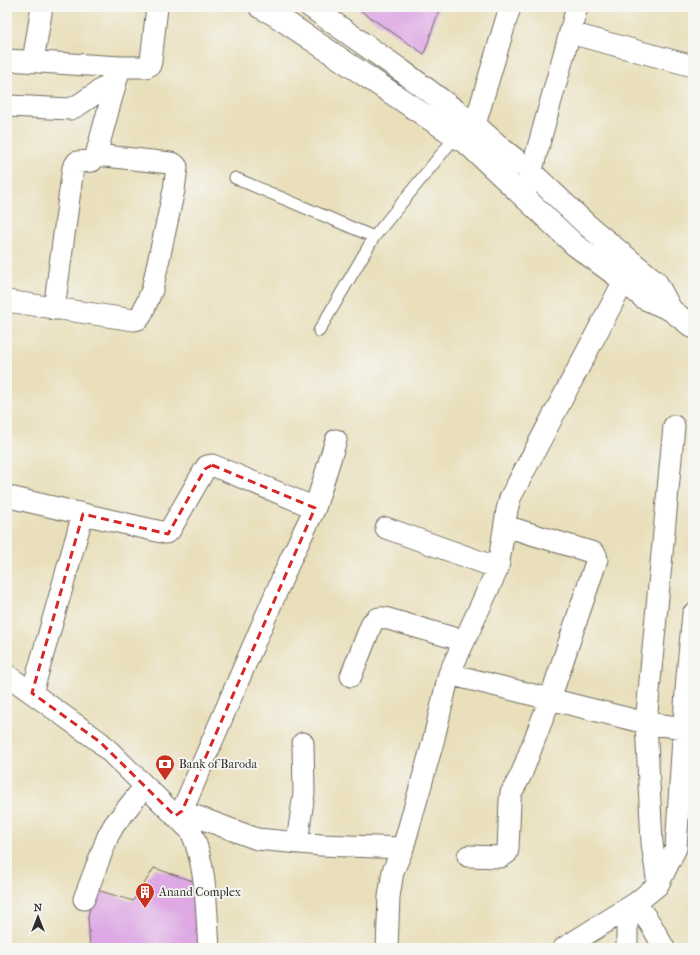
<svg xmlns="http://www.w3.org/2000/svg" width="700" height="955" viewBox="0 0 700 955" font-family="'IM FELL French Canon',serif">
	<style>
		.building { fill: #dda8e4 }
		.lines { fill: none; stroke-linecap: round; stroke-linejoin: round }
		.lane-casing { stroke: #6e6a5d; stroke-width: 13 }
		.street-casing { stroke: #6e6a5d; stroke-width: 23 }
		.secondary-casing { stroke: #6e6a5d; stroke-width: 24 }
		.lane { stroke: #fff; stroke-width: 11 }
		.street { stroke: #fff; stroke-width: 21 }
		.secondary { stroke: #fff; stroke-width: 22 }
		.marked { fill: none; stroke: #d62828; stroke-width: 3; stroke-dasharray: 8 5; stroke-linejoin: round }
		.labels { text-anchor: middle; dominant-baseline: central; stroke-width: 3.5; stroke-linejoin: round; paint-order: stroke }
		.poi-label { font-size: 12px; fill: #2b2b2b; stroke: #f6f6f2; text-anchor: start }
	</style>
	<rect width="100%" height="100%" fill="#f6f6f2"/>
	<filter id="ink" filterUnits="userSpaceOnUse"><feTurbulence type="fractalNoise" baseFrequency=".025" numOctaves="2"/><feDisplacementMap in="SourceGraphic" scale="8" xChannelSelector="R" yChannelSelector="G"/><feConvolveMatrix kernelMatrix="1 2 1 2 8 2 1 2 1" color-interpolation-filters="sRGB"/></filter>
	<filter id="wash" filterUnits="userSpaceOnUse"><feTurbulence type="fractalNoise" baseFrequency=".012" numOctaves="4" result="noise"/><feDisplacementMap in="SourceGraphic" scale="16" xChannelSelector="R" yChannelSelector="G"/><feGaussianBlur stdDeviation="0.9" result="paint"/><feColorMatrix in="noise" values="0 0 0 0 0 0 0 0 0 0 0 0 0 0 0 0 0 1.4 0 .05"/><feComposite in="paint" operator="in"/></filter>
	<g filter="url(#wash)">
		<rect width="100%" height="100%" fill="#e9dfbb"/>
		<g id="blocks">
			<path class="building" d="M355 7H440L424 54Z
				M154 868 199 883 203 948H90L88 917 94 889 133 901Z"/>
		</g>
	</g>
	<g filter="url(#ink)">
		<use href="#blocks" fill-opacity="0" stroke="#6e6a5d" stroke-width="1"/>
		<g class="lines">
			<g class="lane-casing">
				<path id="lane" d="M235 178 374 237
					M319 331 374 237 456 136"/>
			</g>
			<g class="street-casing">
				<path id="street" d="M570 33 693 66
					M7 60 120 67H146L150 65 151 61 157 7
					M33 61 42 7
					M7 107 9 106 70 109 77 106 117 79
					M470 141 510 7
					M524 198 577 7
					M7 301 134 320 138 319 141 316 152 290 174 190 177 167 174 164 170 163 96 155
					M54 309 73 168 77 162 92 161 96 155 120 67
					M674 426 646 723 685 728
					M9 497 166 533 170 530 205 469 207 466 212 465 315 508
					M386 528 498 568
					M449 674 646 723 652 843 658 885
					M7 675 100 742 191 831C207 867 206 909 209 948
					M351 676 372 623C376 618 379 617 385 618L464 641
					M32 693 83 514
					M182 811 257 839 321 845 403 848
					M175 816 182 811 291 558 315 508 336 440
					M297 843 304 793 303 743
					M468 856 501 857 507 853 508 849 510 801 511 793 521 775 550 699 597 559 596 555 594 553 505 526
					M84 899 108 836 114 825 145 786
					M636 903 653 928 664 948
					M627 909V948
					M387 948 389 897 393 871 403 848 433 742 449 674 498 568 507 510 510 498 624 281
					M564 948 636 903 658 885 676 848 687 676 693 614"/>
			</g>
			<g class="secondary-casing">
				<path id="secondary" d="M260 7 275 15 469 145 575 245 624 281 644 298 671 310 693 327
					M311 7 402 71 475 125 502 149 531 172 587 225 656 282 671 310"/>
			</g>
			<use href="#lane" class="lane"/>
			<use href="#street" class="street"/>
			<use href="#secondary" class="secondary"/>
		</g>
	</g>
	<path class="marked" d="M212 465 315 508 182 811 175 816 100 742 32 693 83 514 168 534 205 469Z"/>
	<defs>
		<g id="bank-pin" transform="scale(1)"><path d="M0 17L-7.5 6A9.5 9.5 0 1 1 7.5 6Z" fill="#c8321e" stroke="#f6f6f2"/><path d="M-6-4H6V4H-6ZM0-2.3a2.3 2.3 0 1 0 0 4.6a2.3 2.3 0 1 0 0-4.6Z" fill="#fff"/></g>
		<g id="building-pin" transform="scale(1)"><path d="M0 17L-7.5 6A9.5 9.5 0 1 1 7.5 6Z" fill="#c8321e" stroke="#f6f6f2"/><path d="M-4-6H4V6H1V3H-1V6H-4ZM-2.5-4.3h1.7v1.8h-1.7ZM.8-4.3h1.7v1.8H.8ZM-2.5-1h1.7V.8h-1.7ZM.8-1h1.7V.8H.8Z" fill="#fff"/></g>
	</defs>
	<g fill-rule="evenodd">
		<use href="#bank-pin" x="165" y="764"/>
		<use href="#building-pin" x="145" y="892"/>
	</g>
	<g class="labels">
		<g class="poi-label">
			<text x="179" y="764">Bank of Baroda</text>
			<text x="159" y="892">Anand Complex</text>
		</g>
	</g>
	<rect width="700" height="955" fill="none" stroke="#f6f6f2" stroke-width="24"/>
	<g transform="translate(38 917)" stroke="#f6f6f2" stroke-width="3" paint-order="stroke">
	<path d="M0-3L7 15L0 10L-7 15Z" fill="#2b2b2b"/>
	<text y="-6" font-size="11" font-weight="bold" text-anchor="middle" fill="#2b2b2b">N</text>
	</g>
</svg>
